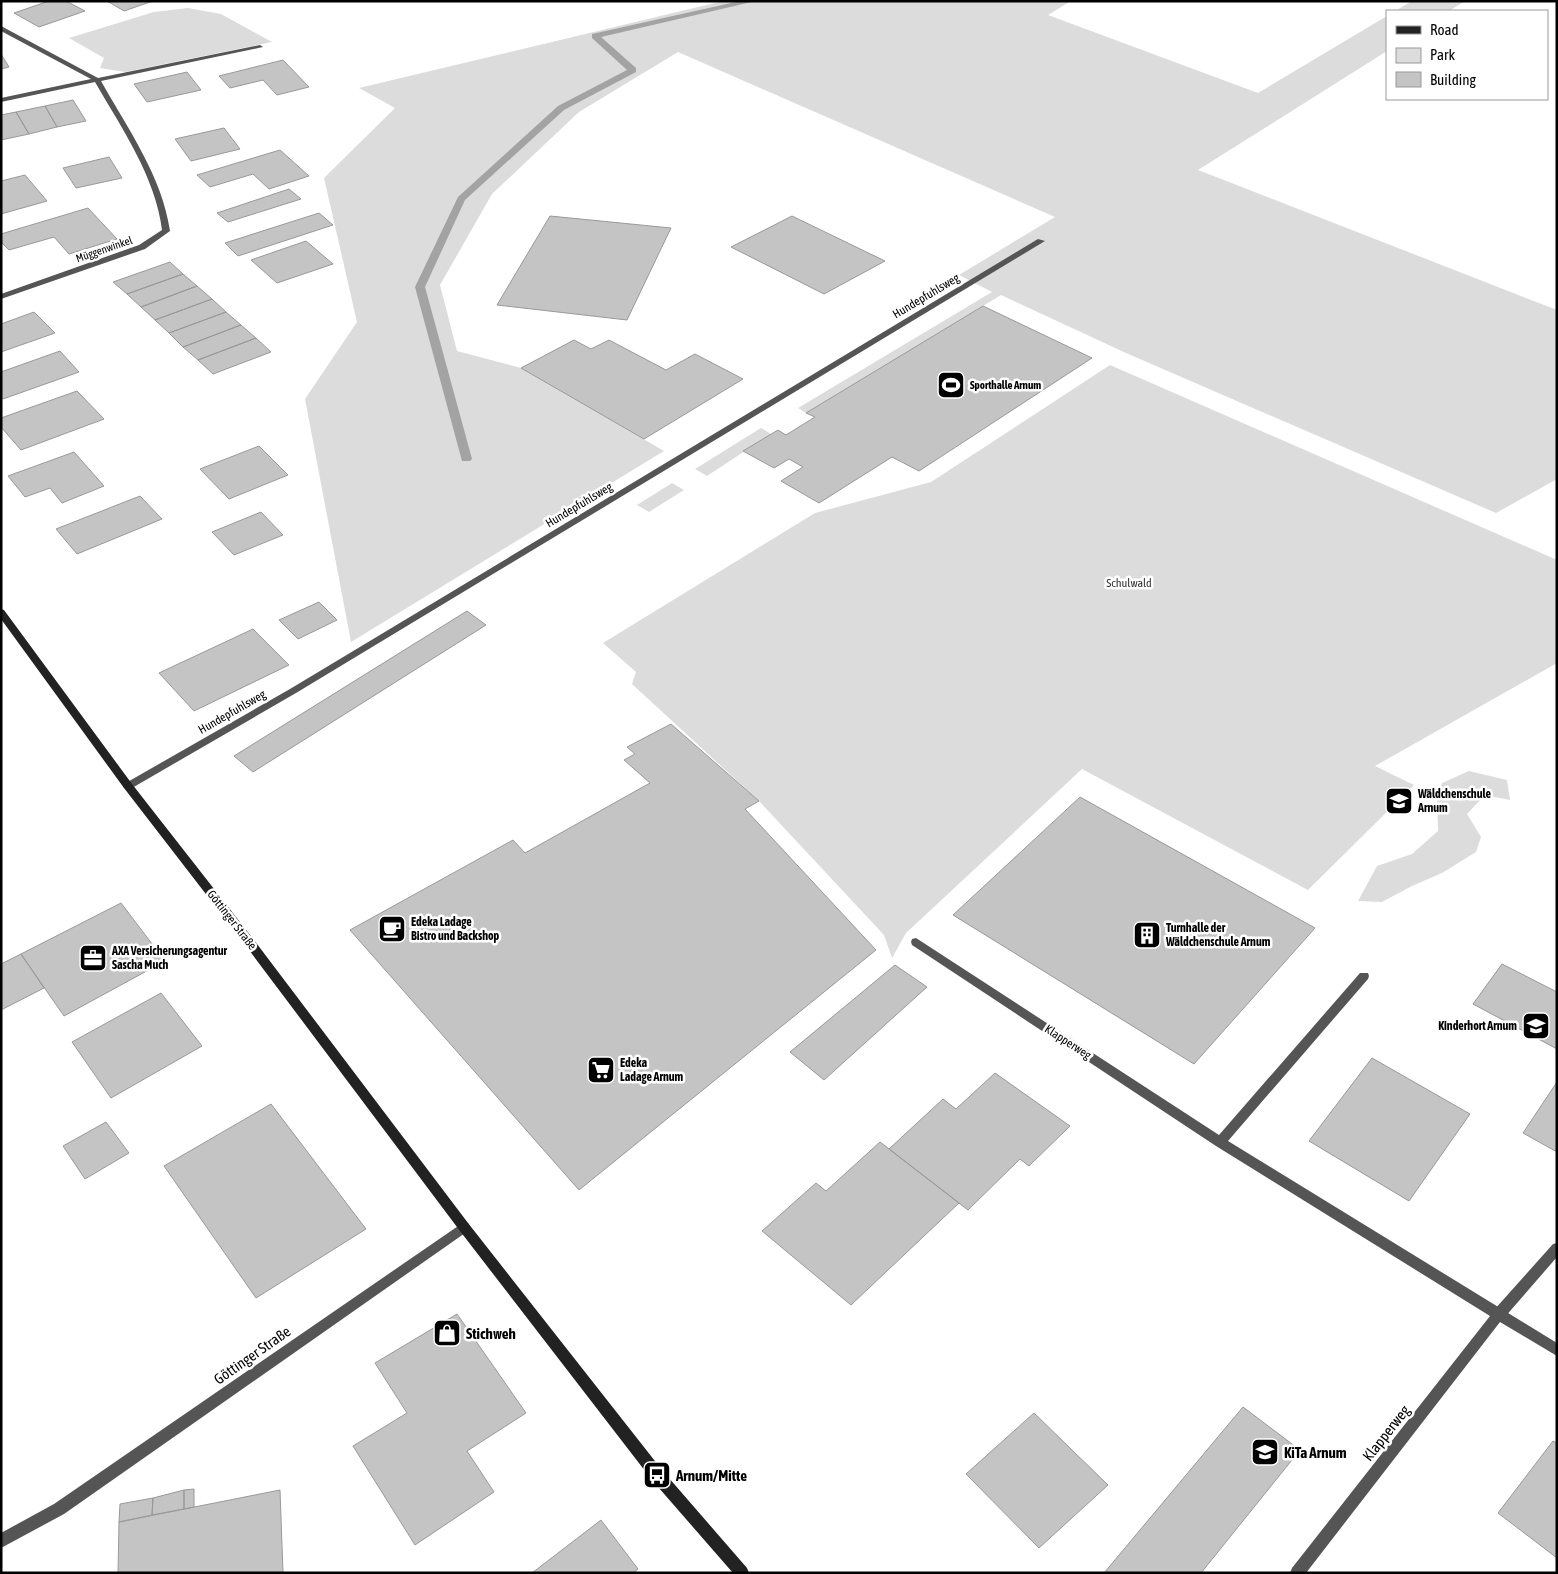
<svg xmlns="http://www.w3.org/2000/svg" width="1558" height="1574" viewBox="0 0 1558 1574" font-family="'Asap Condensed',sans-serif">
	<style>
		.green { fill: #dcdcdc }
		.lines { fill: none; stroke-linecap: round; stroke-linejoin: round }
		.stream { fill: #a3a3a3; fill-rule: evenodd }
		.building { fill: #c4c4c4; stroke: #999 }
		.lane { fill: #555; fill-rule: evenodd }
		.street { fill: #555; fill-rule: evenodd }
		.secondary { fill: #222; fill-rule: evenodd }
		.labels { text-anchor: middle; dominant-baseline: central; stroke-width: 5; stroke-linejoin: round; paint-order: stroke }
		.far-street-label { font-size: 11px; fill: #000; stroke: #fff }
		.far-poi-label { font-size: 11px; font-weight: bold; fill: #000; stroke: #fff; text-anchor: start }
		.street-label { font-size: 12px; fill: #000; stroke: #fff }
		.park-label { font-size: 12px; fill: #333; stroke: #fff }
		.poi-label { font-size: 12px; font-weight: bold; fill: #000; stroke: #fff; text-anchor: start }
		.near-poi-label { font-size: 15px; font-weight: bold; fill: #000; stroke: #fff; text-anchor: start }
		.near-street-label { font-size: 15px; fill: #000; stroke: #fff }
	</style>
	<rect width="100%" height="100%" fill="#fff"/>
	<path class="green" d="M723 1H1071L1048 15 1258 93 1387 16V51L1198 170 1557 310V479L1496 513 1126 353 1001 295 806 413 798 408 992 292 959 275 1055 217 678 52 579 112 492 194 440 285 457 351 521 368 664 451 351 642 305 399 357 322 324 178 395 108 359 88Z
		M1412 1H1465L1449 11H1395Z
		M188 8 221 14 272 42 125 72 100 68 104 58 69 38 154 12Z
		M1110 365 1557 560V663L1375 766 1414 785 1308 890 1082 769 906 933 892 958 884 935 759 801 632 684 636 672 603 643 815 513 931 482Z
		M761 428 771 434 707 476 695 469Z
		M672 483 684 490 649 512 637 505Z
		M1469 771 1507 780 1510 800 1485 795 1467 814 1481 837 1476 852 1442 873 1412 886 1382 902 1358 901 1377 866 1412 854 1438 831 1437 796 1442 783Z"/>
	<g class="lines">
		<path class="stream" d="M740 1H756L601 37 636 68V72L564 110 465 200 425 287 472 459 470 461H462L415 287 458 197 558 106 627 70 592 38V34Z"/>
	</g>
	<path class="building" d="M49 1H66L85 11 39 27 14 13Z
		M107 1H153L124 11Z
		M1 54 9 67 1 69Z
		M283 60 309 87 277 95 263 80 230 88 219 76Z
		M187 72 201 90 147 102 134 84Z
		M73 100 86 121 57 127 45 106Z
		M45 106 57 127 29 134 16 112Z
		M16 112 29 134 1 140V115Z
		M224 128 240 149 191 161 175 139Z
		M280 150 309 176 269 189 253 174 210 187 197 175Z
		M109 157 122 178 76 188 63 168Z
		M25 175 47 201 1 214V181Z
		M289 189 301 199 228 222 217 213Z
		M88 208 117 239 69 254 54 237 9 250 1 242V234Z
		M319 213 333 225 238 256 225 243Z
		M550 216 671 228 627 320 497 305Z
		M792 216 885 261 824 294 731 247Z
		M306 241 333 264 277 283 251 260Z
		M170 262 183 274 127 294 113 282Z
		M183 274 197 286 141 307 127 294Z
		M197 286 212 299 155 320 141 307Z
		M212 299 226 312 169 333 155 320Z
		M983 306 1092 358 919 471 892 457 819 503 781 481 803 467 789 459 774 468 743 451 778 430 786 435 815 417 806 413Z
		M34 312 55 333 1 352V324Z
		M226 312 241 325 183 347 169 333Z
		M241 325 256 338 198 360 183 347Z
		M256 338 271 352 213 374 198 360Z
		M574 340 591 349 609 340 666 370 695 354 743 379 644 439 521 368Z
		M60 351 79 372 3 399 1 397V372Z
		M77 391 104 419 21 450 1 427V418Z
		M259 446 288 475 229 499 200 469Z
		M74 452 104 486 62 503 50 488 25 497 8 476Z
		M140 496 162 519 77 554 56 529Z
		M261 512 283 535 234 555 212 532Z
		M319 602 337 620 298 639 279 620Z
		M467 611 486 625 253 772 234 756Z
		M253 629 289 665 194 711 159 673Z
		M671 724 759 801 745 809 876 950 579 1190 350 930 513 840 525 853 650 783 624 760 635 754 627 747Z
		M1080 797 1315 928 1194 1064 953 915Z
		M121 903 165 961 64 1016 21 954Z
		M21 954 44 988 1 1010V964Z
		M1502 964 1557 992V1049L1473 1004Z
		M895 965 927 987 824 1080 790 1052Z
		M161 993 202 1046 111 1098 72 1042Z
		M1372 1058 1470 1114 1409 1201 1309 1141Z
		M995 1073 1070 1126 1029 1166 1020 1159 968 1210 889 1149 943 1099 956 1109Z
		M1557 1082V1152L1523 1133Z
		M271 1104 366 1229 256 1298 164 1166Z
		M106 1122 129 1153 85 1179 63 1146Z
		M880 1142 959 1203 851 1305 762 1231 816 1183 826 1191Z
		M457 1314 526 1413 467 1451 494 1492 415 1545 353 1446 407 1413 375 1363Z
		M1243 1407 1300 1450 1201 1573H1104Z
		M1034 1413 1108 1485 1039 1548 966 1474Z
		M1553 1441 1557 1443V1558L1498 1513Z
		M194 1489V1507L184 1509V1490Z
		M184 1490V1509L152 1515 153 1498Z
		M280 1490 283 1573H118L119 1522Z
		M153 1498 152 1515 119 1522 120 1504Z
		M601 1520 638 1569 633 1573H532Z"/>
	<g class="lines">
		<path class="lane" d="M1557 1243V1257L1504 1318 1499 1320 1494 1318 1493 1314 1494 1310 1553 1244Z"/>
		<path class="street" d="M1 26 98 78 260 45 263 47 101 81C128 129 162 176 170 231L145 249 1 299V294L139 245 162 230C155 176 122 129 95 82L1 102V98L91 79 1 31Z
			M1038 239 1045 241 296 693 132 788H124L123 786 124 784 290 689Z
			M916 938 1219 1135 1360 973H1368L1369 976 1368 979 1228 1141 1557 1343V1356L1500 1322 1306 1573H1290L1292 1568 1490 1316 1216 1146 912 945 911 942 912 939Z
			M464 1222 468 1223 470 1227 468 1231 64 1514 1 1548V1533L54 1504Z"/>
		<path class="secondary" d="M1 609 4 610 132 784 254 940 468 1223 662 1470 747 1568 749 1573H733L652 1480 460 1231 246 946 124 788 1 619Z"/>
	</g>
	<defs>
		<g id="stadium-square" transform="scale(1.4375)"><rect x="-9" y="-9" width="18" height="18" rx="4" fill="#000" stroke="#fff"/><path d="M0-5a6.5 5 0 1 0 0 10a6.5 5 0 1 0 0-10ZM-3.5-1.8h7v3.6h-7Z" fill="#fff"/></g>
		<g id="school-square" transform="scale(1.4375)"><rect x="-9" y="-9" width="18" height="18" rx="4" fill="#000" stroke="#fff"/><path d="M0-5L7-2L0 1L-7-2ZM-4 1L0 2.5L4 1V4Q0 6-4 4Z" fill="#fff"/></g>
		<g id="cafe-square" transform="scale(1.4375)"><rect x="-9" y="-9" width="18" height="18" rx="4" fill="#000" stroke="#fff"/><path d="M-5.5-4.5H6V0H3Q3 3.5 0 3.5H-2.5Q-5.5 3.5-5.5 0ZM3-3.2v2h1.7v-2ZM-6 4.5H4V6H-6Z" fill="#fff"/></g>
		<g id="building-square" transform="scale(1.4375)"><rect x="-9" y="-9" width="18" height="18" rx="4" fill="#000" stroke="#fff"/><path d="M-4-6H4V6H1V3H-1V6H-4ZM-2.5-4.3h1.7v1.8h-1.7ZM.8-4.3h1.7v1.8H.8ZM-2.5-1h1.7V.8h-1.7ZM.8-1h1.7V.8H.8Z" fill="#fff"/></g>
		<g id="office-square" transform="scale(1.4375)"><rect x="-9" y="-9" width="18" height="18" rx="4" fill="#000" stroke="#fff"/><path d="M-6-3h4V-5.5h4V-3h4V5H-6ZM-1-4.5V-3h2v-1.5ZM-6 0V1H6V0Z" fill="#fff"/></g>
		<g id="supermarket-square" transform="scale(1.4375)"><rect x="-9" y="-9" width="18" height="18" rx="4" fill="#000" stroke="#fff"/><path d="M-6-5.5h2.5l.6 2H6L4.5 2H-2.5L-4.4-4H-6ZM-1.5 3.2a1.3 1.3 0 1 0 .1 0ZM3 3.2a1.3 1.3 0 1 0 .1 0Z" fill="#fff"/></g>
		<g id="shop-square" transform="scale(1.4375)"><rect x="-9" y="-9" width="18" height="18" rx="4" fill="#000" stroke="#fff"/><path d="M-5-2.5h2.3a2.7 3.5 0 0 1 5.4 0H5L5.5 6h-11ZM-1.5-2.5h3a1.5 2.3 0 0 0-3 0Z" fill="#fff"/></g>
		<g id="bus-square" transform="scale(1.4375)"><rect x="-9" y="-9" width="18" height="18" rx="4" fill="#000" stroke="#fff"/><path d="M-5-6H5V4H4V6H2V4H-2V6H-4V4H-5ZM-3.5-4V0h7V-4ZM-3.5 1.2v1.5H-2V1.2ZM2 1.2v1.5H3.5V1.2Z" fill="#fff"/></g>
	</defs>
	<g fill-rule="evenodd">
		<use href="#stadium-square" x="951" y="385"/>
		<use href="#school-square" x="1399" y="801"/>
		<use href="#cafe-square" x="392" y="929"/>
		<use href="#building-square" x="1147" y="935"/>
		<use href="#office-square" x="93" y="958"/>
		<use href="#school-square" x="1536" y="1026"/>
		<use href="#supermarket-square" x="601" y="1070"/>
		<use href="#shop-square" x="447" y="1333"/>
		<use href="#school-square" x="1265" y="1452"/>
		<use href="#bus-square" x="657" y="1475"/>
	</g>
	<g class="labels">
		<g class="far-street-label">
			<text transform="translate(104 249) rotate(-19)">Müggenwinkel</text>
		</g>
		<g class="far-poi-label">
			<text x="970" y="385">Sporthalle Arnum</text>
		</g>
		<g class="street-label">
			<text transform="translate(926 296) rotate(-31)">Hundepfuhlsweg</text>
			<text transform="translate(579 505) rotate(-31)">Hundepfuhlsweg</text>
			<text transform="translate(232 712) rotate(-30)">Hundepfuhlsweg</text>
			<text transform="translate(232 920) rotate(52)">Göttinger Straße</text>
			<text transform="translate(1068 1042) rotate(33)">Klapperweg</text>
		</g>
		<g class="park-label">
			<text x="1129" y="583">Schulwald</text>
		</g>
		<g class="poi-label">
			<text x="1418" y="794">Wäldchenschule<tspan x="1418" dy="14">Arnum</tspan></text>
			<text x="411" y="922">Edeka Ladage<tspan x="411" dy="14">Bistro und Backshop</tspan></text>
			<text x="1166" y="928">Turnhalle der<tspan x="1166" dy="14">Wäldchenschule Arnum</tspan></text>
			<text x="112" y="951">AXA Versicherungsagentur<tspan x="112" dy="14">Sascha Much</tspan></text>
			<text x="1517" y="1026" text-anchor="end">Kinderhort Arnum</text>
			<text x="620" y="1063">Edeka<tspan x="620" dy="14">Ladage Arnum</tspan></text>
		</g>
		<g class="near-poi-label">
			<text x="466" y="1333">Stichweh</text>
			<text x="1284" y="1452">KiTa Arnum</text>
			<text x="676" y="1475">Arnum/Mitte</text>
		</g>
		<g class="near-street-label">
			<text transform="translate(252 1355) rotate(-35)">Göttinger Straße</text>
			<text transform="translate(1386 1433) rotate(-52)">Klapperweg</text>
		</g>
	</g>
	<rect width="1558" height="1574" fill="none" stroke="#000000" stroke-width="5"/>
	<rect x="1386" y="10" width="162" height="90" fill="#ffffff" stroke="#999999"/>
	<rect x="1396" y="26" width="25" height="8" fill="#222222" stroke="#999999"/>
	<text x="1430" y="35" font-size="15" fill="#000000">Road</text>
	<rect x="1396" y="48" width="25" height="15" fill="#dcdcdc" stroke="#999999"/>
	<text x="1430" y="60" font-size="15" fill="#000000">Park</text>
	<rect x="1396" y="72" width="25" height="15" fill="#c4c4c4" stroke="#999999"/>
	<text x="1430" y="85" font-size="15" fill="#000000">Building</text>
</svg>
